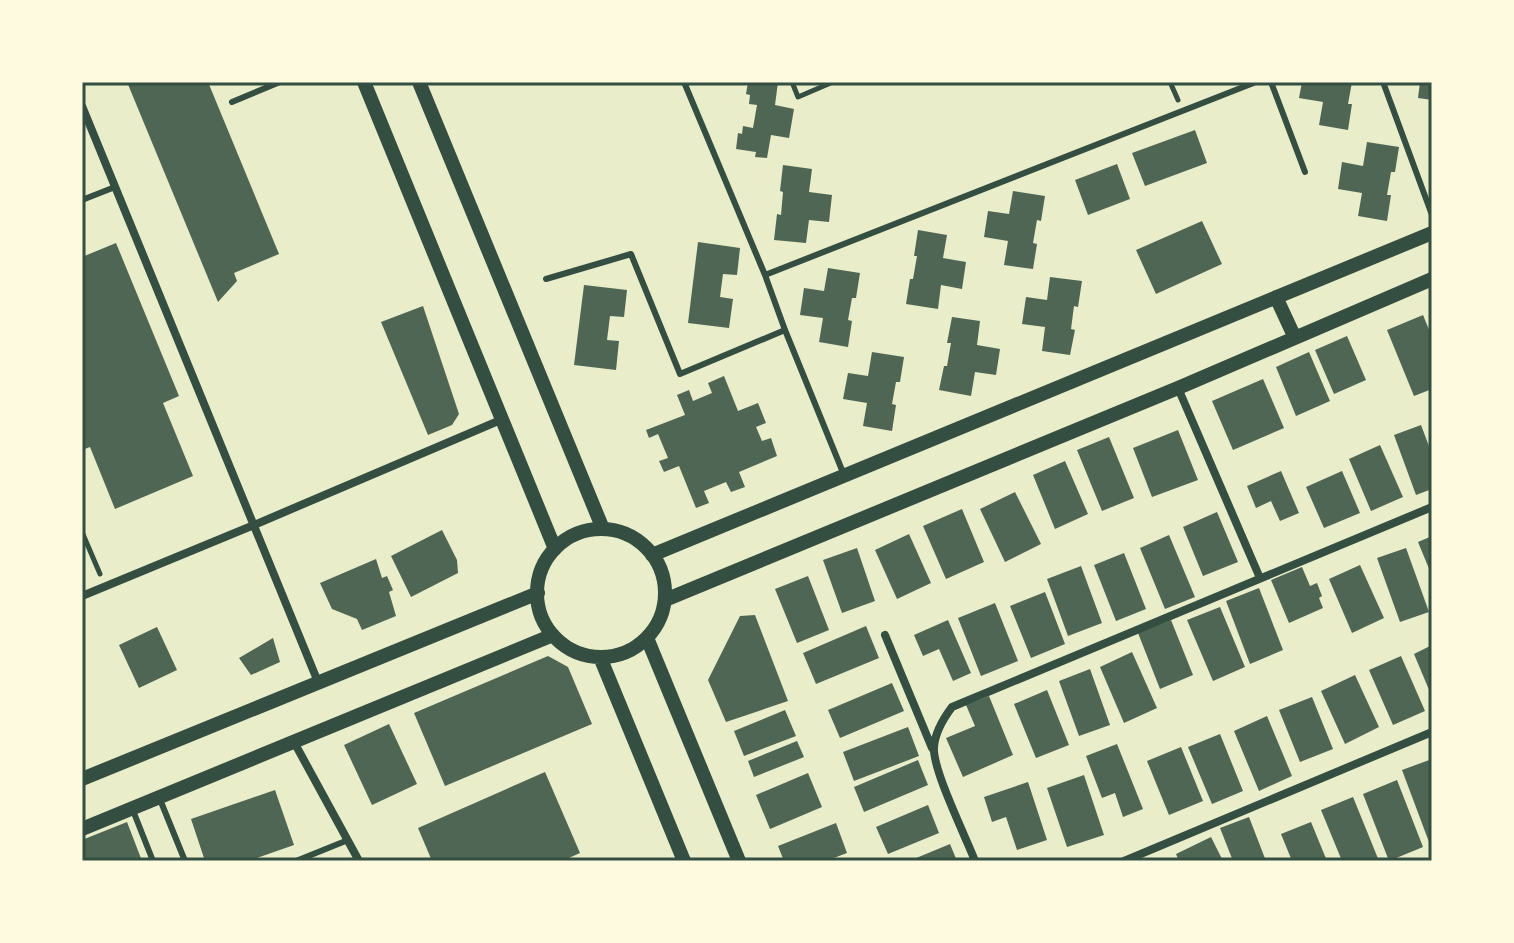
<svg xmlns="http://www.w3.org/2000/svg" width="1514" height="943" viewBox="0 0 1514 943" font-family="Raleway,sans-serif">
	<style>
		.building { fill: #4f6655 }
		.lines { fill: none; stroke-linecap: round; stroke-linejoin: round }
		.path { stroke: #344e41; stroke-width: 5 }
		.service { stroke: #344e41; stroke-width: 6 }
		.minor { stroke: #344e41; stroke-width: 8 }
		.tertiary { stroke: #344e41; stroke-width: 14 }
		.neatline { fill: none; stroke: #344e41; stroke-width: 3 }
	</style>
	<rect width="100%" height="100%" fill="#e9edc9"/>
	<path class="building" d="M127 82H208L279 254 234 273 237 281 218 302Z
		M748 82H778L775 105 794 109 789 138 771 135 767 158 755 157 756 152 736 149 738 133 742 134 743 126 753 128 757 105 749 104 750 95 746 94Z
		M1302 82H1352L1348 104H1352L1348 130 1319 125 1323 102 1299 98Z
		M1420 82H1432V100L1418 98Z
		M1195 130 1207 163 1145 186 1132 153Z
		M1367 142 1399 147 1395 172H1391L1387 195H1391L1387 221 1358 216 1362 193 1338 189 1342 162 1363 166Z
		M1117 164 1130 199 1088 215 1075 180Z
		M783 165 812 169 809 192 832 195 829 222 809 220 806 243 774 240 777 214 781 215 783 192 780 191Z
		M1013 191 1045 196 1041 221 1037 220 1033 243 1037 244 1033 269 1004 265 1008 241 984 237 988 211 1009 214Z
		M1202 221 1222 264 1156 294 1136 250Z
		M918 230 947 235 943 258 966 262 962 289 941 285 938 309 906 304 910 279H913L917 256H914Z
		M698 242 740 248 737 275 723 274 720 297 733 299 729 328 688 323Z
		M116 243 179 396 163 403 193 476 115 509 90 447 82 450V257Z
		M828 268 860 273 856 298H852L848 320 852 321 848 347 819 342 823 318 800 315 804 288 824 291Z
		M1050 277 1082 281 1078 307 1074 306 1071 329 1075 330 1070 355 1042 351 1045 327 1022 324 1026 297 1047 300Z
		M584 285 627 290 624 317 610 316 607 340 619 341 616 370 574 365Z
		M423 306 459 414 452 425 428 435 381 322Z
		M1423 315 1432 337V389L1414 396 1387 330Z
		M952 317 980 321 977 345 1000 349 996 375 975 372 971 396 939 390 944 366H947L951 343H947Z
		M1347 336 1366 380 1334 394 1315 350Z
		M872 352 904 357 900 382H896L892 404 896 405 892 431 863 426 867 403 843 399 848 373 868 376Z
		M1309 352 1330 401 1296 416 1276 367Z
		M724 376 738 411 758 403 766 423 756 427 762 441 771 438 777 456 739 472 745 487 731 492 726 482 704 491 709 503 696 508 679 466 664 472 659 461 668 458 658 434 649 438 646 430 685 415 677 395 689 390 693 401 712 393 708 383Z
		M1263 379 1284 428 1233 450 1212 401Z
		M1421 425 1432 454V489L1416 495 1394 435Z
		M1178 430 1198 480 1152 497 1133 448Z
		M1109 437 1134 498 1102 511 1077 450Z
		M1380 445 1403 497 1371 511 1349 459Z
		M1065 461 1088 514 1055 529 1033 475Z
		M1281 471 1299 513 1280 521 1271 501 1256 508 1247 486Z
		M1342 471 1360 513 1324 528 1306 487Z
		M1015 492 1041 544 1005 562 980 509Z
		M962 509 984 562 946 579 923 526Z
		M1217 512 1238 562 1203 576 1183 527Z
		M442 530 457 560 458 573 411 597 391 556Z
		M909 534 931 583 897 599 875 550Z
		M1169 535 1195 597 1165 609 1140 548Z
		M1432 536V576L1418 542Z
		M857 548 875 601 842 613 823 560Z
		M1406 548 1429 612 1400 622 1377 558Z
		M1124 553 1146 609 1116 621 1094 565Z
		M376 559 382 578 387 576 393 590 389 592 396 616 362 630 357 619 332 609 320 583Z
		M1360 565 1384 618 1352 633 1329 579Z
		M1081 566 1102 623 1068 636 1047 579Z
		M1302 567 1310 586 1317 583 1322 596 1319 598 1323 608 1289 623 1271 580Z
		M808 576 829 630 797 643 775 589Z
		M1259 588 1283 650 1250 664 1226 601Z
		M1045 592 1065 644 1031 658 1010 606Z
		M995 603 1018 661 981 676 958 618Z
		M1220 607 1245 667 1213 681 1187 620Z
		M755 615 788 701 726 722 708 680 740 616Z
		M948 620 971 673 953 681 939 649 923 656 914 635Z
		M1171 620 1193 675 1160 689 1138 633Z
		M866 626 879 658 816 684 803 653Z
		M157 627 177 670 139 688 119 645Z
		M273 638 280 662 251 675 239 658Z
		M1432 645V697L1414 654Z
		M1132 652 1157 708 1124 723 1100 667Z
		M548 656 568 667 592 724 445 786 414 713Z
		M1401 656 1425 711 1393 725 1369 670Z
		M1090 669 1110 725 1079 736 1059 681Z
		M1355 675 1379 727 1345 744 1321 691Z
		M892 683 904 711 840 738 828 710Z
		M1047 690 1069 745 1036 758 1014 704Z
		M989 696 1013 755 963 777 946 738 975 726 966 705Z
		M1312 697 1333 749 1300 762 1279 710Z
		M785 710 796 736 744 756 734 731Z
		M1267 716 1292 776 1259 791 1234 731Z
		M389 724 417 784 372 805 344 745Z
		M908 727 919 756 854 781 843 752Z
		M1220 734 1243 791 1212 804 1188 747Z
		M797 741 804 757 754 777 748 761Z
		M1117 744 1143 809 1123 817 1115 793 1102 798 1086 756Z
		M1181 747 1203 801 1169 815 1147 761Z
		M1432 759V840L1429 842 1402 770Z
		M918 760 928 785 864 812 854 787Z
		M545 772 580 853 562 861H432L418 828Z
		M808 773 822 807 770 829 756 795Z
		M1084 775 1104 835 1067 847 1047 788Z
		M1397 780 1423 847 1389 861 1363 794Z
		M1028 782 1047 840 1017 850 1006 817 992 822 984 797Z
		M275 790 294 845 248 861H205L191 819Z
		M1353 797 1379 861H1342L1321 810Z
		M928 805 939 833 888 854 876 827Z
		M1249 817 1266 861H1233L1220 828Z
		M127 822 142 861H82V840Z
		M1311 822 1327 861H1292L1281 834Z
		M836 823 847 853 826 861H784L778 846Z
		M1211 837 1223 861H1179L1176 854Z
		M950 844 957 861H909Z"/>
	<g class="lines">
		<path class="path" d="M792 82 798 97 833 82
			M1170 82 1178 100
			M82 532 100 574"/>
		<path class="service" d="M684 82 765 275 785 330 844 475
			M1271 82 1305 172
			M1383 82 1432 215
			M232 102 280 82
			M82 200 115 187
			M765 275 1256 82
			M546 279 631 254 680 374 785 330
			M159 797 185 861
			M132 808 153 861
			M296 861 348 840"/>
		<path class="minor" d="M82 106 318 682
			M1178 388 1260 578
			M82 596 254 525 503 419
			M885 635 932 748
			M294 742 359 861
			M975 861C966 837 932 769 934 747 935 732 943 719 952 707L1432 507
			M1124 861 1432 732"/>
		<path class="tertiary" d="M364 82 555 549
			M419 82 603 529
			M1276 297 1295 338
			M537 593a64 64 0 1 1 128 0a64 64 0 1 1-128 0Z
			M652 555 1432 233
			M665 600 1178 388 1432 279
			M647 638 739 861
			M600 657 684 861
			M82 779 538 593
			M82 829 553 635"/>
	</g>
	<rect width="1514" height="943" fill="none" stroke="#fefae0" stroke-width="168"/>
	<rect x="84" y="84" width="1346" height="775" class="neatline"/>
</svg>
